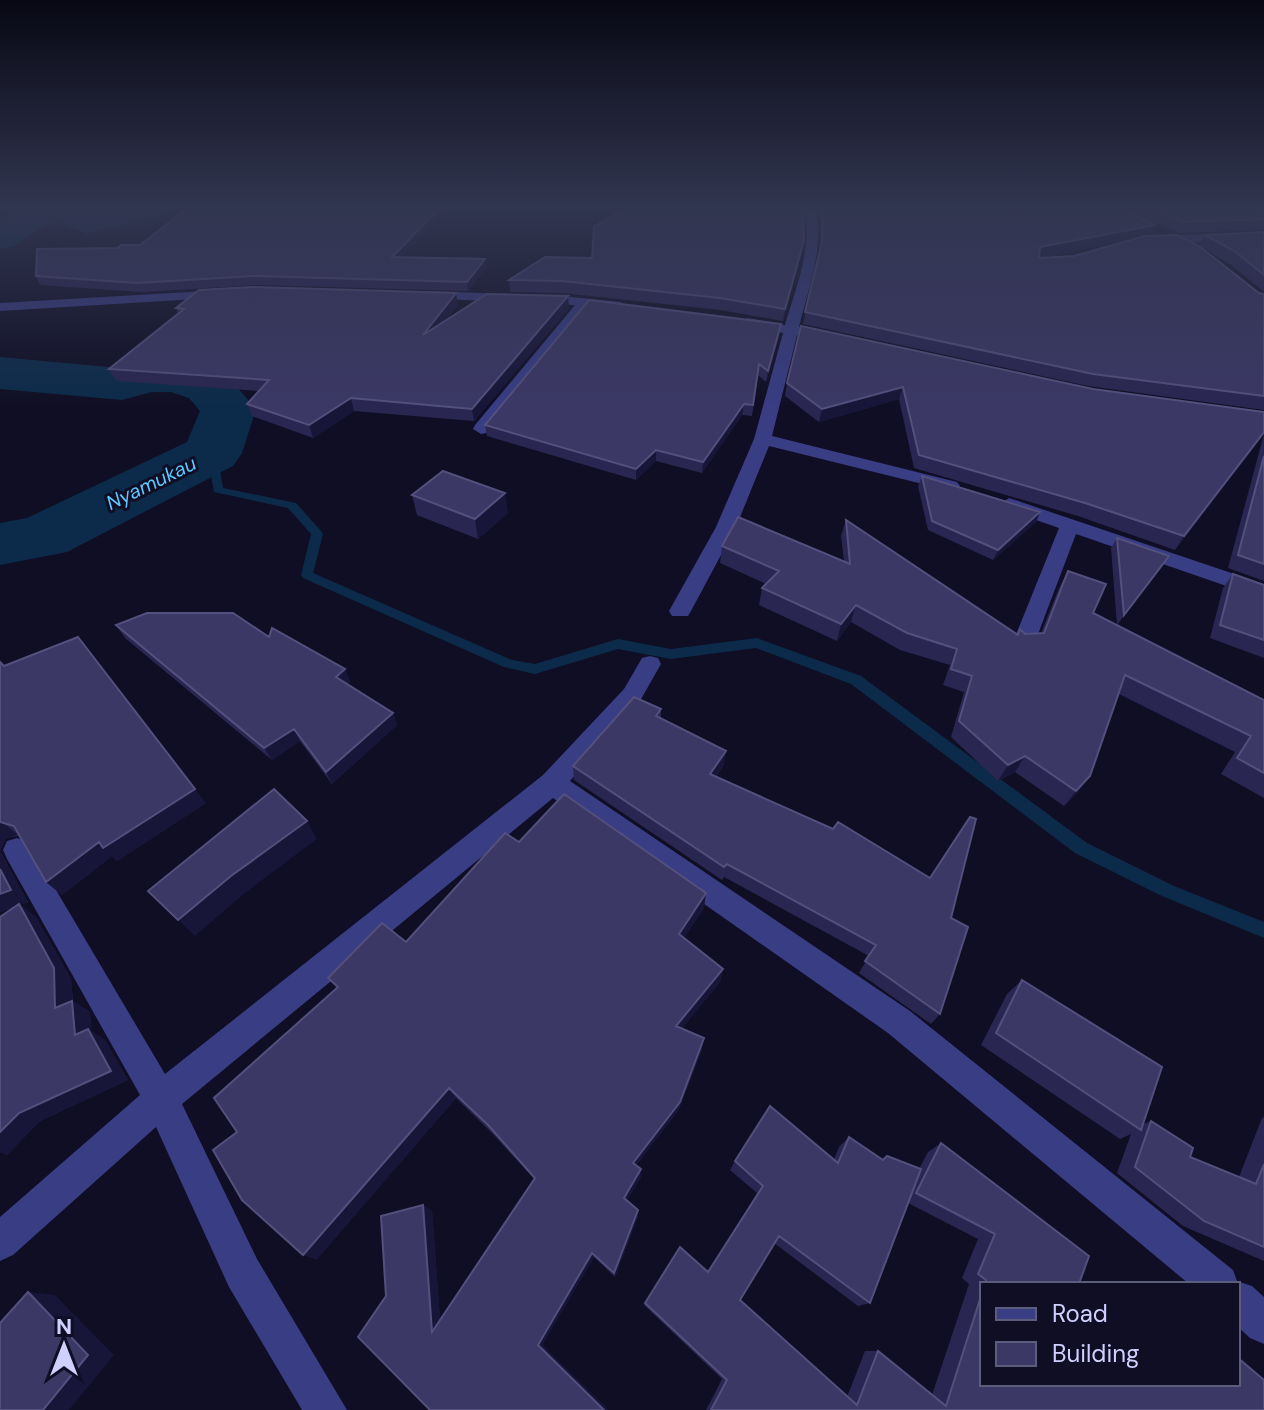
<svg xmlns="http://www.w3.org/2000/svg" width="1264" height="1410" viewBox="0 0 1264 1410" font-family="'DM Sans',sans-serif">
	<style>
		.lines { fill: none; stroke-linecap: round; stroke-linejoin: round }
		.stream { fill: #0c2b4a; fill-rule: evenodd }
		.river { fill: #0c2b4a; fill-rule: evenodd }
		.minor { fill: #383d84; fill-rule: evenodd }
		.wall { fill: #2a2652; fill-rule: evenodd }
		.shaded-wall { fill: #171538 }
		.building { fill: #3b3865; stroke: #53507d; stroke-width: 2 }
		.labels { text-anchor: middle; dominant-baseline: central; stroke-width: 6; stroke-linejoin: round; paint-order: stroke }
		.far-water-label { font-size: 20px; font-style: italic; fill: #5ec7ff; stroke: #0f0e24 }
	</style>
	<rect width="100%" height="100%" fill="#0f0e24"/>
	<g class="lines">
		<path class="stream" d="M212 450 217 453 223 488 296 503 321 531 323 534 313 573 512 660 535 664 618 639 671 649 757 638 762 640 861 676 1087 843 1174 886 1264 922V938L1162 896 1075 853 851 684 756 648 671 659 618 649 535 674 504 667 303 578 301 575 311 534 288 508 214 492 207 453Z"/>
		<path class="river" d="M21 209H166L160 217 87 234 58 222 44 226 14 246 0 249V220Z
			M0 357 120 368 148 360H177L227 376 256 409 242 453 233 466 67 552 0 565V523L27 518 187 442 200 411 189 398 171 392H152L122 400 0 389Z"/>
		<path class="minor" d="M804 209H815C826 245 807 292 799 327L834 334 836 337 829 341 797 335 772 436 957 482 960 486 951 491 769 446 736 527 691 611 688 616H672L669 611 716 527 754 439 783 333 741 322 748 318 785 325C795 290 814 245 804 209Z
			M1264 232V240L1153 244 1147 240 1153 236Z
			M224 290 231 294 229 297 0 311V303Z
			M425 291 562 296 620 302 627 306 620 310 588 307 487 433 481 434 473 429 475 425 575 305 420 298V292Z
			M1009 498 1264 584V599L1076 534 1035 642 1032 648H1016L1013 642 1059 528 1002 508 1000 504Z
			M650 656 658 658 661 664 640 701 570 781 910 1011 1233 1270 1237 1281 1252 1286 1264 1297V1344L1250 1338 1238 1327V1284H1189L888 1033 553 798 182 1104 257 1259 347 1410H302L229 1287 156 1127 13 1255 0 1261V1217L140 1095 7 859 3 850 7 841 17 838 27 841 165 1074 543 775 624 689 642 658Z"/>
	</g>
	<path class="wall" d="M186 209H448L401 258 486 268 468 291 256 285 141 292 40 285 36 276 118 248 140 245Z
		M816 209H1122L1150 236 1199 246 1205 235 1264 232V292L1230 264 1200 246 1259 293 1264 294V410L1088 386 803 324 820 249 821 223ZM1137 238 1074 256 1039 258Z
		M1127 209H1264V230L1179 233 1131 213Z
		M802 252 783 321 720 310 562 293 510 292 509 280 592 258Z
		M458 305 446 320 569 308 474 421 354 411 313 438 252 416 247 404 258 391 116 381 109 369 178 314 176 308Z
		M779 335 766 382 758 375 752 416 742 415 702 473 656 461 636 480 487 436 485 425Z
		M787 383 1093 389 1264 412V434L1175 550 1078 516 914 468 899 399 819 422 785 396Z
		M1264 434V581L1228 568Z
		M922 476 1040 512 1036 522 993 560 928 530 918 486Z
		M412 495 508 513 478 539 417 515Z
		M846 520 1017 635 1041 633 1059 588 1068 571 1093 613 1264 700V798L1221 774 1235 752 1119 694 1078 792 1064 806 1015 772 998 781 951 737 964 692 943 685 950 665 900 650 851 622 837 641 759 605 762 588 766 584 720 563 722 546 844 561 841 536Z
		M1117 538 1169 556 1117 625 1111 548Z
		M1233 574 1264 585V658L1210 638 1223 588Z
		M116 625 269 637 345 669 350 681 347 684 393 713 397 725 332 784 300 741 272 760 125 638Z
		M0 662 206 803 117 861 112 856 62 895 46 882 19 836 6 838 0 851 28 902 20 905 36 917 71 979 73 1001 90 1012 91 1031 105 1040 128 1080 40 1121 7 1155 0 1152V917L15 907 0 912Z
		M661 709V718L724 765 716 777 951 918 940 1014 931 1024 859 973 869 956 724 877 722 880 574 780 573 766Z
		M519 842 704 908 684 938 723 969 720 982 682 1028 702 1050 678 1111 636 1165 641 1177 627 1200 638 1216 615 1277 594 1257 542 1345 608 1410 386 1296 432 1211 440 1320 534 1179 493 1134 456 1098 317 1259 303 1255 337 988 328 978 406 942Z
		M1022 980 1143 1124 1151 1121 1190 1157 1239 1177 1262 1118 1264 1117V1261L1183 1226 1117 1173 1131 1134 1120 1139 981 1045 1007 994Z
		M849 1137 882 1160 887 1156 919 1169 928 1152 941 1143 1084 1284H982V1384L1264 1410H706L722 1379 644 1305 645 1303 708 1272 757 1193 730 1170 735 1161 834 1159 839 1147ZM908 1203 978 1239 962 1278 969 1284 932 1395 878 1351H865L847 1397 740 1300 774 1243 858 1306 870 1303Z"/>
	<path class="shaded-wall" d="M439 209H448L394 266 392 257Z
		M1155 225 1150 236 1036 258 1040 247Z
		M804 240 802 252 783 321 785 309Z
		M485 259 486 268 468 291 467 282Z
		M456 293 458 305 425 347 423 335Z
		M568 296 569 308 474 421 472 409Z
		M781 324 779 335 766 382 768 371Z
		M903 387 899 399 819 422 822 409Z
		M351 398 354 411 313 438 309 425Z
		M744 404 742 415 702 473 703 462Z
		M1264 432V434L1175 550 1184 536Z
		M656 450V461L636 480V469Z
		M505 493 508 513 478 539 475 519Z
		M1040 512 1036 522 993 560 998 550Z
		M856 605 851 622 837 641 841 624Z
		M78 637 206 803 117 861 112 856 62 895 46 882Z
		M345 669 350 681 341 689 336 677Z
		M393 713 397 725 332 784 326 772Z
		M294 729 300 741 272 760 264 748Z
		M726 751 724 765 708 788 710 774Z
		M1025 756 1015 772 998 781 1008 765Z
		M1090 776 1078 792 1064 806 1076 791Z
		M307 821 317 839 245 893 195 936 178 920 231 876Z
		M0 822H2L18 835 6 838 0 851 28 902 20 905 36 917 71 979 73 1001 90 1012 91 1031 105 1040 128 1080 40 1121 7 1155 0 1152V1132L75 1035 55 1008 19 905 0 912Z
		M706 893 704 908 678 947 679 934Z
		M723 969 720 982 675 1037 676 1026Z
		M704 1038 702 1050 678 1111 633 1170V1163Z
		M449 1088 456 1098 317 1259 303 1255Z
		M641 1169V1177L625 1204 624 1198Z
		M423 1205 432 1211 441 1333 432 1332Z
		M638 1210V1216L615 1277 614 1273Z
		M592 1253 594 1257 542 1345 608 1410H604L538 1345Z
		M28 1292 55 1295 114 1355 69 1410H43Z"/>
	<path class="building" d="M186 209H439L392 257 485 259 467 282 253 276 137 283 36 276 37 249 118 248 121 245H140Z
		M622 209H803L804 240 785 309 720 298 562 281 509 280 545 257 592 258 594 227Z
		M821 209H1122L1155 225 1040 247 1039 258 1074 256 1145 236 1177 235 1199 246 1259 293 1264 294V396L1093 374 805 312 822 242 823 212Z
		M1151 209H1264V219L1184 222Z
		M1264 232V275L1236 252 1205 235Z
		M252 287 456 293 423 335 487 294 568 296 472 409 351 398 309 425 247 404 269 380 109 369 184 309 176 308 199 290Z
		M589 300 781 324 768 371 759 364 753 405 744 404 703 462 656 450 636 469 485 425Z
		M801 326 1093 389 1264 412V432L1184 536 1085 503 919 455 903 387 822 409 787 383Z
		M1264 456V564L1238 555Z
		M443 471 505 493 475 519 412 495Z
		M922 476 1040 512 998 550 932 521Z
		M738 517 850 564 846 520 1018 635 1020 629 1025 634 1044 633 1068 571 1106 584 1093 613 1264 700V773L1237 758 1251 736 1125 675 1090 776 1076 791 1025 756 1008 765 959 721 972 676 951 669 957 649 907 633 856 605 841 624 762 588 779 571 722 546Z
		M1117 538 1169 556 1124 615Z
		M1233 574 1264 585V640L1220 625Z
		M147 613H233L269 637 272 628 345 669 336 677 393 713 326 772 294 729 264 748 116 625Z
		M78 637 195 789 103 848 99 842 46 882 14 826 0 822V662L4 666Z
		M634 697 661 709 656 716 726 751 710 774 833 829 838 822 930 878 970 817 976 819 951 918 968 927 940 1014 865 961 876 945 727 864 724 867 573 766Z
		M274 789 307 821 231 876 178 920 148 891Z
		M564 794 706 893 679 934 723 969 676 1026 704 1038 680 1102 633 1163 641 1169 624 1198 638 1210 614 1273 592 1253 538 1345 604 1410H430L358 1337 386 1296 381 1216 423 1205 432 1332 535 1178 488 1125 449 1088 303 1255 242 1200 213 1150 237 1132 214 1098 338 987 328 978 382 923 406 942 505 833 519 842Z
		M0 869 11 890 0 894Z
		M19 904 54 968 55 1008 72 1001 75 1035 88 1029 111 1071 19 1113 0 1132V917Z
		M1022 980 1162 1067 1141 1130 996 1033Z
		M770 1106 838 1163 849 1137 883 1160 887 1156 921 1169 870 1303 779 1236 740 1300 857 1405 878 1351 946 1406 982 1293V1384H1238V1358L1264 1380V1410H711L727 1380 645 1303 680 1247 708 1272 763 1186 735 1161Z
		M1151 1121 1193 1148 1190 1157 1256 1184 1264 1164V1247L1204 1221 1135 1167Z
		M941 1143 1089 1256 1080 1281 1084 1284H985L986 1280 978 1274 995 1234 916 1193Z
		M28 1292 88 1355 43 1410H0V1323Z"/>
	<linearGradient id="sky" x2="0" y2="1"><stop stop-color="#080814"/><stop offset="0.51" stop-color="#313650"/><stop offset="1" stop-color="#313650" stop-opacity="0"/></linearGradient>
	<rect width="1264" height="406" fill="url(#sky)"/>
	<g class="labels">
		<g class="far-water-label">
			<text transform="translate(151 483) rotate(-26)">Nyamukau</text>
		</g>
	</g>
	<rect x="980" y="1282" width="260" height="104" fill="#0f0e24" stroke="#5c5c7c" stroke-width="2"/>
	<rect x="996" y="1308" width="40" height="12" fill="#383d84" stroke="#5c5c7c" stroke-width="2"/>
	<text x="1052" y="1322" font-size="24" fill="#d0d0ff">Road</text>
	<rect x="996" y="1342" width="40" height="24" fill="#3b3865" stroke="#5c5c7c" stroke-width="2"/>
	<text x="1052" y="1362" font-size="24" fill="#d0d0ff">Building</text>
	<g transform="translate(64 1346)" stroke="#0f0e24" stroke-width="6" paint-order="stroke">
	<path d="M0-6L14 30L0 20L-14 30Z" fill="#d0d0ff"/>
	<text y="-12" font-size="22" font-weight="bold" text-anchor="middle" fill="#d0d0ff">N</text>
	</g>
</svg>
